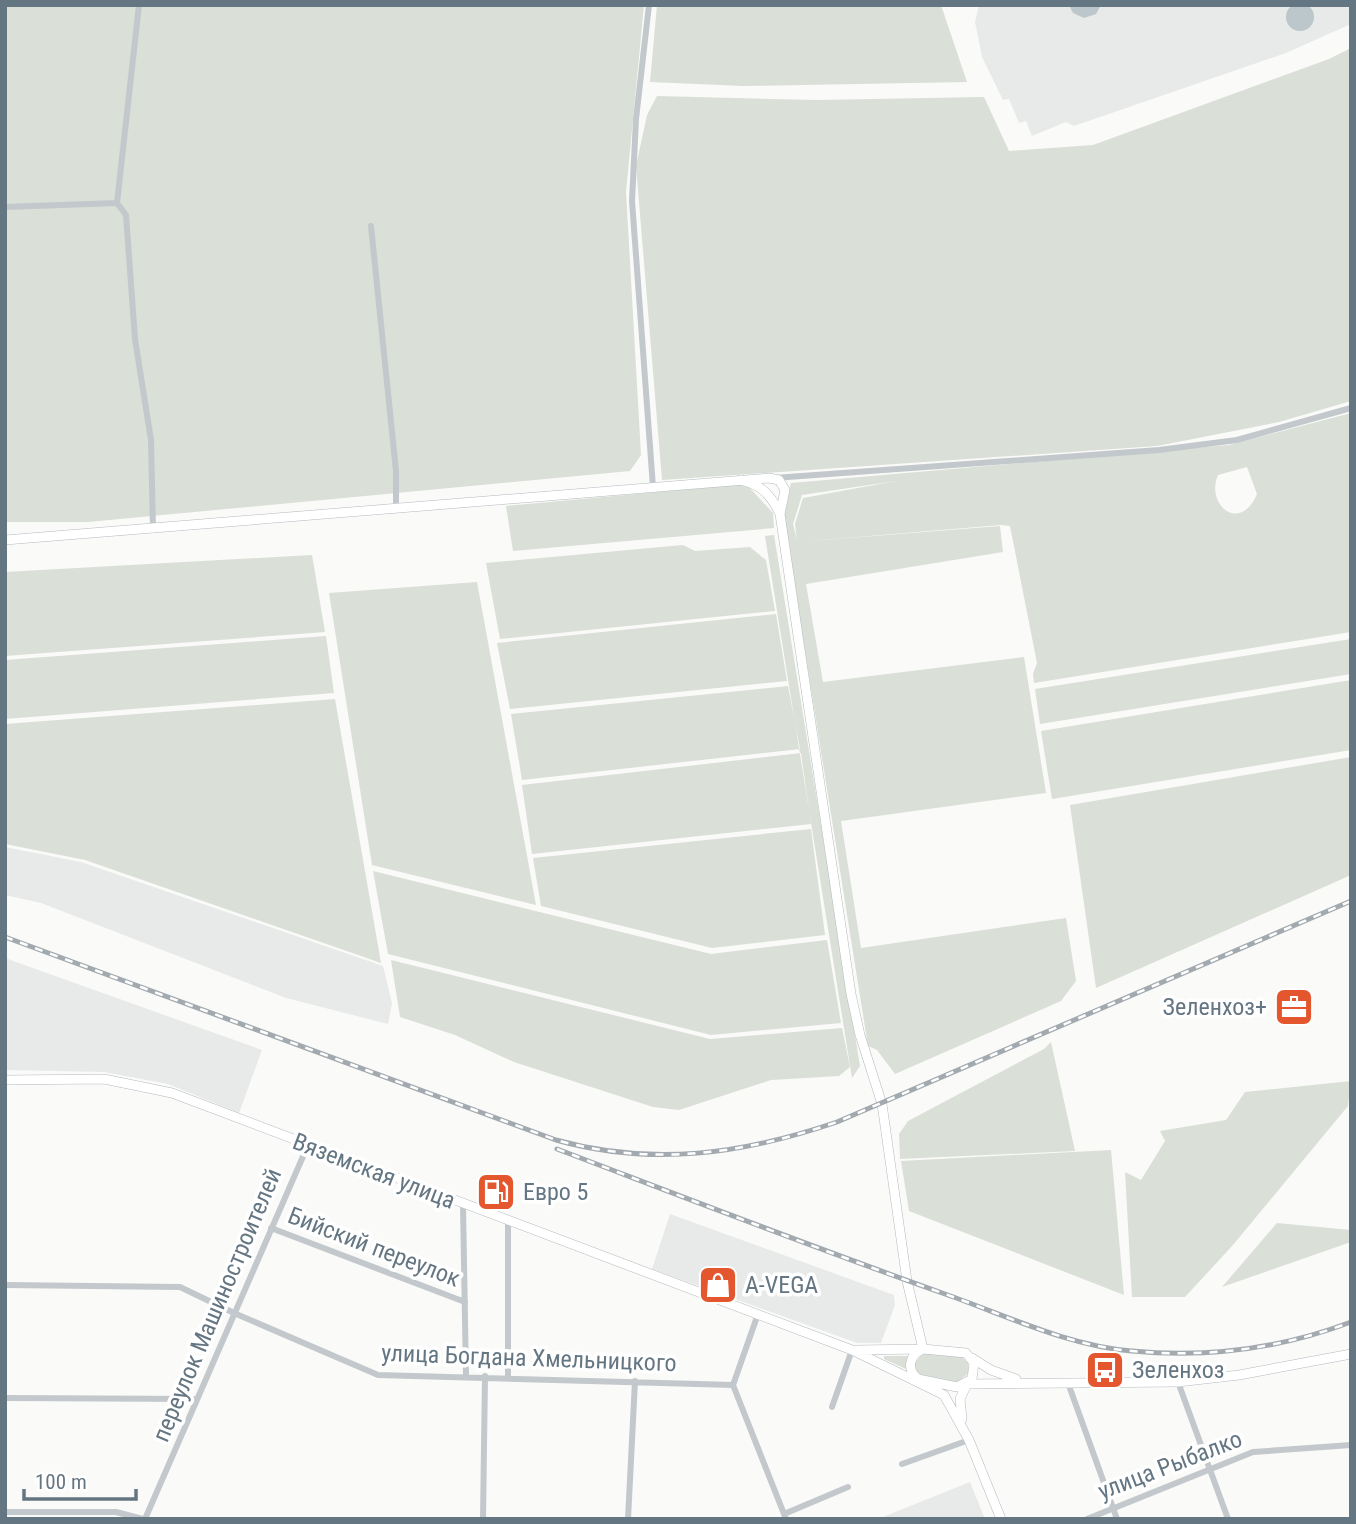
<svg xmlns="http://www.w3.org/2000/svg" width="1356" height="1524" viewBox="0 0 1356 1524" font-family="'Roboto Condensed',sans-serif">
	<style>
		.built { fill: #e8e9e9 }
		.green { fill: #dadfd7; fill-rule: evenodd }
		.water { fill: #bbc7cb }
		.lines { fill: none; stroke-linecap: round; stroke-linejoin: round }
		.secondary-casing { stroke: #b3babf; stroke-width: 10 }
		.minor { stroke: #c3c8cc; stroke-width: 6 }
		.secondary { stroke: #fff; stroke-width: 9 }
		.rail-casing { stroke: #a2aab0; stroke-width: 5 }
		.rail { stroke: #fff; stroke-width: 2.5; stroke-dasharray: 8; stroke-linecap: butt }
		.labels { text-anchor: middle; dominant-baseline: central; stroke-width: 7; stroke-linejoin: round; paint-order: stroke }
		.poi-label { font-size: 24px; fill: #657683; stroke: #fff; text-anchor: start }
		.street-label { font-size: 24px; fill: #657683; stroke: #fff }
	</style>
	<rect width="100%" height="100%" fill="#fafaf8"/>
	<path class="built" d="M979 5H1351V24L1286 53 1074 126 1066 122 1032 136 1026 121 1019 123 1009 99 1003 100 982 57 975 22Z
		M5 847 81 862 383 966 392 1003 388 1024 286 998 41 903 5 895Z
		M5 958 262 1050 239 1113 168 1084 104 1072 5 1070Z
		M670 1214 894 1295 895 1305 881 1343H857L652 1269Z
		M970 1482 985 1519H878Z"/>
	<path class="green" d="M5 5H644L626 192 641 455 630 471 88 522H5Z
		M657 5H941L967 82 743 86 650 82Z
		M1351 48V401L1279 422 1157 446 662 480 636 166 647 115 657 96 816 100 984 97 1009 151 1093 145 1329 59Z
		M1351 413V632L1034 683 1033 674 1037 663 1010 526 1001 525 797 542 1000 526 1003 552 806 584 823 682 1024 657 1046 793 841 821 861 948 1066 918 1076 981 1061 1001 895 1074 877 1050 868 1046 783 513 791 483 1229 445ZM1247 467 1257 494C1240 534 1205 505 1218 475ZM896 481 803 498 795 524 797 540 793 524 802 495Z
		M746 484 773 513 774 528 513 551 506 506Z
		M774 535 860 1066 852 1078 765 536Z
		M683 545 695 551 750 547 766 560 775 611 500 639 486 563Z
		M312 555 325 632 5 656V572Z
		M477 582 536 905 372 865 329 593Z
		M776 614 787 681 510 709 497 643Z
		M326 636 334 693 5 719V660Z
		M1351 639V674L1040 724 1035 689Z
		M1351 680V750L1052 799 1041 731Z
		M788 686 800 749 522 780 511 714Z
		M335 699 381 963 85 860 5 844V724Z
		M801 753 811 824 532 854 522 785Z
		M1351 757V875L1096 988 1070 805Z
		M811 829 825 935 712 948 541 906 533 858Z
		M373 871 711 954 827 940 841 1023 711 1035 388 954Z
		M391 960 710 1039 842 1028 850 1067 839 1076 771 1080 679 1110 653 1107 514 1062 455 1035 400 1017Z
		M1051 1042 1075 1151 900 1159 899 1134 908 1121 1044 1049Z
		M1351 1081 1348 1106 1233 1245 1185 1297H1132L1125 1172 1141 1180 1165 1141 1160 1131 1226 1120 1245 1092Z
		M1111 1150 1124 1295 909 1211 901 1161Z
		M1277 1223 1351 1230V1242L1222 1287Z
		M923 1353 961 1356 968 1363 969 1373 957 1382 917 1374 914 1364Z
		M884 1356H908L906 1369 884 1359Z"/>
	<path class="water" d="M1286 17a14 14 0 1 1 28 0a14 14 0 1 1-28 0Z
		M1069 5H1101L1096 14 1084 18 1073 13Z"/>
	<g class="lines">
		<g class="secondary-casing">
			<path id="secondary" d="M740 480C761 484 771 495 780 514L851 994 860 1035 882 1104 907 1281 923 1349 857 1350
				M5 540 769 478 779 480 785 490 780 514
				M5 1080 104 1079 172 1093 852 1350 944 1395 969 1440 1001 1519
				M923 1349 966 1353 974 1363 972 1379 957 1387 918 1379C906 1369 909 1355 923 1349Z
				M972 1358 991 1370 1016 1379
				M962 1419 960 1399 967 1384 1178 1382 1239 1375 1351 1354"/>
		</g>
		<path class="minor" d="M139 5 117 203 126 215 135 339 151 440 153 530
			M649 5 636 119 632 201 653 487
			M5 207 117 203
			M371 226 396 471V509
			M774 478 1159 450 1237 440 1351 408
			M463 1205 466 1376
			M508 1222V1376
			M271 1228 465 1302
			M5 1285 180 1287 234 1313 378 1375 733 1385
			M1178 1382 1228 1519
			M1068 1383 1117 1519
			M733 1385 786 1519
			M733 1385 758 1314
			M5 1398 197 1399
			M832 1407 852 1350
			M902 1464 969 1440
			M5 1512H116L143 1519
			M784 1514 848 1487
			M145 1519 308 1145
			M483 1519 485 1376
			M628 1519 635 1381
			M1087 1519 1253 1452 1351 1445"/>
		<use href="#secondary" class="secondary"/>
		<g class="rail-casing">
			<path id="rail" d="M5 937 556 1140C653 1167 743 1154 837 1122L1351 901
				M557 1149C686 1198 815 1248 945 1294 1005 1315 1068 1346 1132 1351 1207 1358 1280 1349 1351 1322"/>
		</g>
		<use href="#rail" class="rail"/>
	</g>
	<defs>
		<g id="office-square" transform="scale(2.0125)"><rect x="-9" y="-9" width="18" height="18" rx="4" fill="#e4572e" stroke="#fff"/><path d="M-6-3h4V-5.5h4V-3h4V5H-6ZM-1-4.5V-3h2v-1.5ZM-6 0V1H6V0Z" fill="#fff"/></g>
		<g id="fuel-square" transform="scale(2.0125)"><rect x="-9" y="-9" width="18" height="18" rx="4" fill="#e4572e" stroke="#fff"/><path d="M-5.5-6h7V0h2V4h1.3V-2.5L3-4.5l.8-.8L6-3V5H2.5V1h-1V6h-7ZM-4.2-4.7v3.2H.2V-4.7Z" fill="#fff"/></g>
		<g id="shop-square" transform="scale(2.0125)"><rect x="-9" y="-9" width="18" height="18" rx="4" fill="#e4572e" stroke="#fff"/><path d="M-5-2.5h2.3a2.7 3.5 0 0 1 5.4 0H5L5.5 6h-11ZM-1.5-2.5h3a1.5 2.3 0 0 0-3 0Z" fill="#fff"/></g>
		<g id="bus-square" transform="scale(2.0125)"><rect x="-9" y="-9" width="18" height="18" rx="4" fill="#e4572e" stroke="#fff"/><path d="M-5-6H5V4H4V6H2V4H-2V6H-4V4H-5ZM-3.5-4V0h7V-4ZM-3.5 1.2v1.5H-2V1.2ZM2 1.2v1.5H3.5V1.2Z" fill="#fff"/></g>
	</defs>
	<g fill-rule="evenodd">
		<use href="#office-square" x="1294" y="1007"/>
		<use href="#fuel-square" x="496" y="1192"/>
		<use href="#shop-square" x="718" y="1285"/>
		<use href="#bus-square" x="1105" y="1370"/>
	</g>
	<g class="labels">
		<g class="poi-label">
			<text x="1267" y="1007" text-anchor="end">Зеленхоз+</text>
			<text x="523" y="1192">Евро 5</text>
			<text x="745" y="1285">A-VEGA</text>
			<text x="1132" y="1370">Зеленхоз</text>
		</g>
		<g class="street-label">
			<text transform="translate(374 1171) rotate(21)">Вяземская улица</text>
			<text transform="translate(374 1247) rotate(21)">Бийский переулок</text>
			<text transform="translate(217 1305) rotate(-67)">переулок Машиностроителей</text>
			<text transform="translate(529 1358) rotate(2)">улица Богдана Хмельницкого</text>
			<text transform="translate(1170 1465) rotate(-21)">улица Рыбалко</text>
		</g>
	</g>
	<rect width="1356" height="1524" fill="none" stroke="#657683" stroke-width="14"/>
	<path d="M24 1489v10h112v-10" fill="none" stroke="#657683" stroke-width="3.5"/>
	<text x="35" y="1489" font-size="21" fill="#657683" stroke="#ffffff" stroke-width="5" paint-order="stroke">100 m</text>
</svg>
